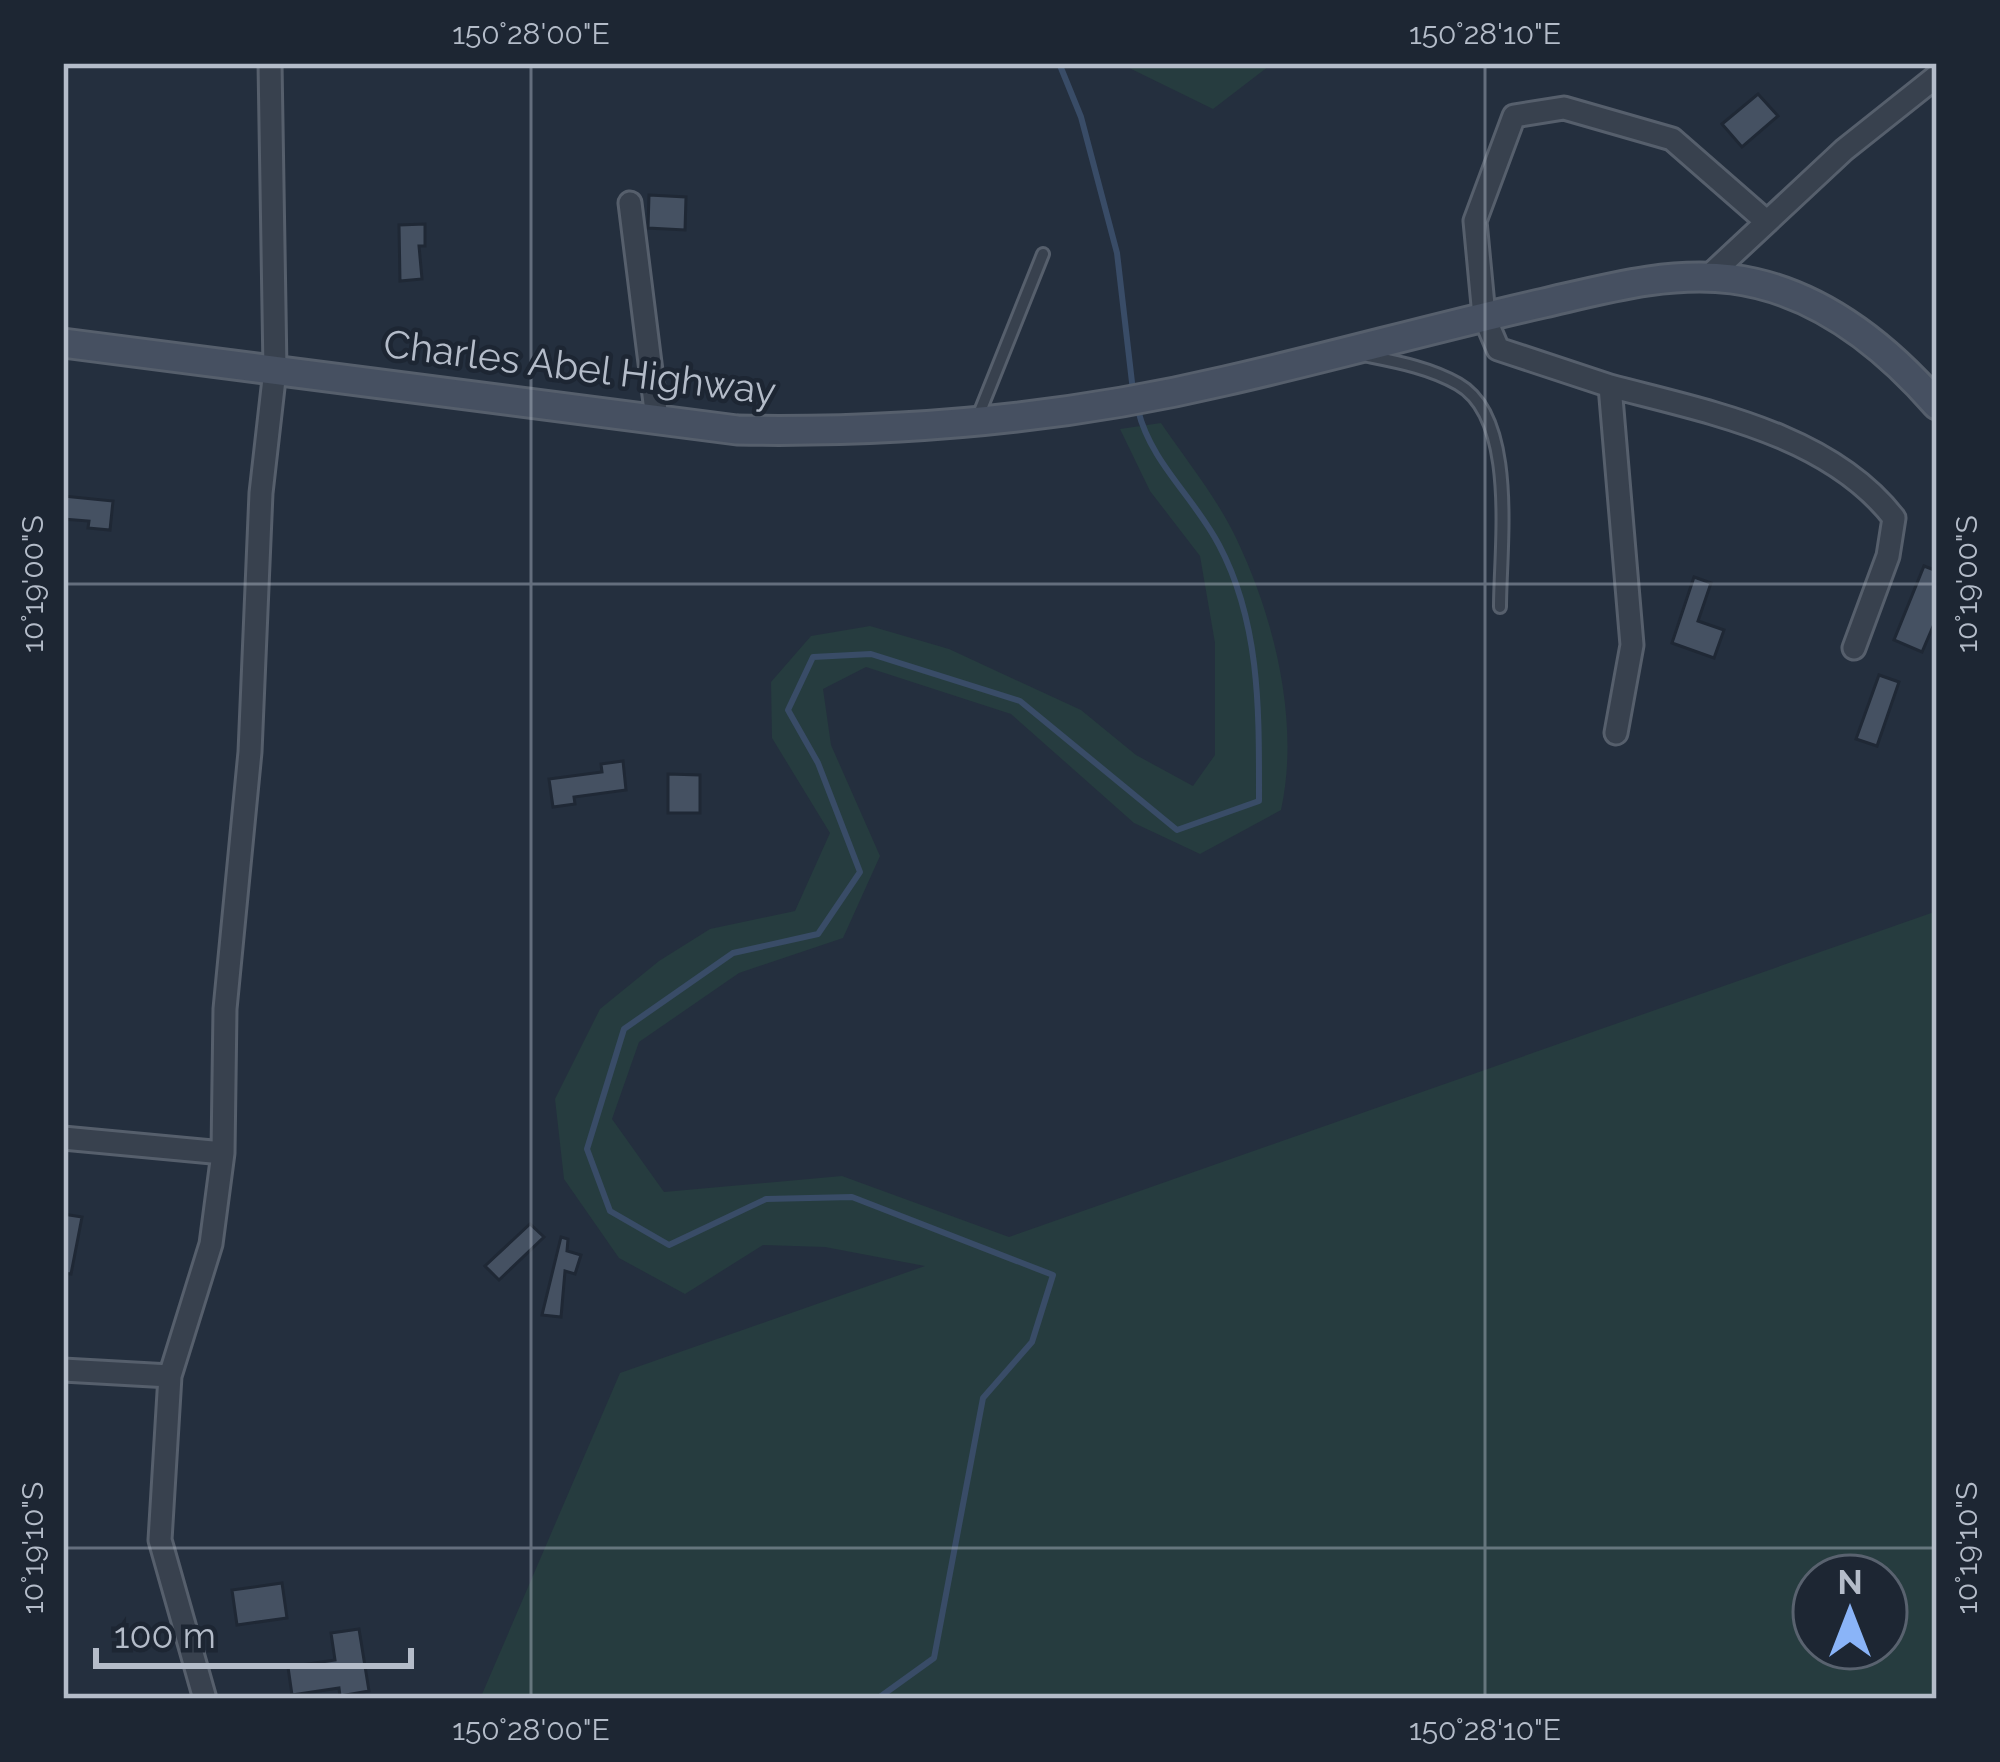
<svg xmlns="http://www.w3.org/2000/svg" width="2000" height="1762" viewBox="0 0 2000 1762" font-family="Raleway,sans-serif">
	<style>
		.green { fill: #263c3f; fill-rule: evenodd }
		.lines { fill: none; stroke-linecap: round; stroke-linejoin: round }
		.stream { stroke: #394c67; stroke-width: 6 }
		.building { fill: #455162; stroke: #1f2835; stroke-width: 3 }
		.service-casing { stroke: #565f6c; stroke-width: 16 }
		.minor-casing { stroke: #565f6c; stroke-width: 27 }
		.secondary-casing { stroke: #565f6c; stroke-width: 33 }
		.service { stroke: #38414e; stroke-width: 10 }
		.minor { stroke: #38414e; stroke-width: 21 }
		.secondary { stroke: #465061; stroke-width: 27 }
		.ticks { fill: none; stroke: #b4bcc9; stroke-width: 3; stroke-opacity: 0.45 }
		.labels { text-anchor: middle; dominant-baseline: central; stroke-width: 9; stroke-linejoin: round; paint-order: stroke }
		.street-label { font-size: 39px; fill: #b4bcc9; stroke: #1d2633 }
		.neatline { fill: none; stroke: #b4bcc9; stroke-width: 4.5 }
		.ticks-label { font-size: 30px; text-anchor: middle; fill: #b4bcc9 }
	</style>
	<rect width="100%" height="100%" fill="#242f3e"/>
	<path class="green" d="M1119 63H1273L1213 109Z
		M1161 423C1186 460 1218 499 1237 540 1275 620 1300 723 1281 810L1200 854 1134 823 1011 714 866 667 823 689 831 745 880 856 843 938 739 973 639 1042 612 1119 664 1192 842 1176 1009 1237 1937 911V1699H480L620 1373 925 1266 825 1247 763 1245 685 1294 619 1258 564 1179 555 1099 600 1009 659 961 710 929 795 911 830 833 772 738 771 682 811 636 870 626 949 649 1081 710 1136 755 1193 786 1215 755V643L1200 556 1150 491 1120 429ZM1814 1576H1886V1648H1814Z"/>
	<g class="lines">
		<path class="stream" d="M1059 63 1081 117 1117 253 1133 391
			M877 1699 934 1658 983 1398 1032 1342 1053 1275 852 1197 766 1199 669 1245 610 1211 587 1149 624 1029 733 953 818 934 860 872 818 763 788 710 813 657 871 654 1020 701 1177 830 1259 801C1259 714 1261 624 1219 545 1194 497 1151 463 1138 410"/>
	</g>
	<path class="building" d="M1758 94 1778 116 1742 147 1722 124Z
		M649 195 686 197 685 230 648 228Z
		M425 224V246H419L422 279 400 281 399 225Z
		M63 496 113 501 110 530 88 528 89 521 63 519Z
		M1924 566 1937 571V617L1922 652 1894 640Z
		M1694 577 1711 583 1698 621 1724 630 1714 658 1672 643Z
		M1879 675 1899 682 1877 746 1856 739Z
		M623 761 626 790 574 797 575 804 553 807 549 779 602 772 601 764Z
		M668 774 700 775V813H668Z
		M63 1214 82 1217 71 1274 63 1273Z
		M530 1224 544 1237 499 1280 485 1266Z
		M561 1237 568 1239 567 1251 581 1255 575 1274 565 1271 561 1317 542 1315Z
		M282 1583 287 1618 237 1625 232 1590Z
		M359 1629 369 1691 340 1696 339 1688 292 1695 288 1667 335 1660 331 1633Z"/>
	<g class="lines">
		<g class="service-casing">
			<path id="service" d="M1368 356C1398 362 1430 368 1458 384 1518 418 1500 547 1500 607
				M977 419 1043 254"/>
		</g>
		<g class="minor-casing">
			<path id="minor" d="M630 203 657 419
				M1708 277 1844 150 1937 76
				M1610 386C1708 412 1829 434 1894 518L1888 556 1854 648
				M1616 733 1632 645 1610 386 1498 349 1484 316 1475 221 1514 116 1564 108 1672 139 1767 222
				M63 1138 223 1153
				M63 1370 170 1376
				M205 1699 160 1540 170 1376 211 1244 223 1153 225 1009 250 752 261 493 275 370 270 63"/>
		</g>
		<g class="secondary-casing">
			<path id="secondary" d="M63 343 737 430C902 433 1064 419 1225 381 1331 357 1437 327 1544 303 1605 289 1668 271 1732 279 1816 290 1883 343 1937 405"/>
		</g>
		<use href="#service" class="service"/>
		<use href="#minor" class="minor"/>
		<use href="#secondary" class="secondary"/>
	</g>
	<path class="ticks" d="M531 63V1699M1485 63V1699M63 584H1937M63 1548H1937"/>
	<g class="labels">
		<g class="street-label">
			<text transform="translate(580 367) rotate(7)">Charles Abel Highway</text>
		</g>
	</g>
	<rect width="2000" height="1762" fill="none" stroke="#1d2633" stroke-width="132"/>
	<g transform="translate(1850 1612)"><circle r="57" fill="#1d2633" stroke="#59626f" stroke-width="3"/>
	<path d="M0-9L21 45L0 30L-21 45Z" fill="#8ab4f8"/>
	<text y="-18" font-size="33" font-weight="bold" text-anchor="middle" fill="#b4bcc9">N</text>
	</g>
	<path d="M96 1648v18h315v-18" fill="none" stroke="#b4bcc9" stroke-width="6"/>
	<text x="114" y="1648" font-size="36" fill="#b4bcc9" stroke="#1d2633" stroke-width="9" paint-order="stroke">100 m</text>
	<rect x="66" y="66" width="1868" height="1630" class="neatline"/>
	<g class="ticks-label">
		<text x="531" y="44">150°28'00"E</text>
		<text x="1485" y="44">150°28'10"E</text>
		<text transform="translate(33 584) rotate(-90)" y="10">10°19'00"S</text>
		<text transform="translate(1967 584) rotate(-90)" y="10">10°19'00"S</text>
		<text transform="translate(33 1548) rotate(-90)" y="10">10°19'10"S</text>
		<text transform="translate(1967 1548) rotate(-90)" y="10">10°19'10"S</text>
		<text x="531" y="1740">150°28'00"E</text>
		<text x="1485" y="1740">150°28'10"E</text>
	</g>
</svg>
